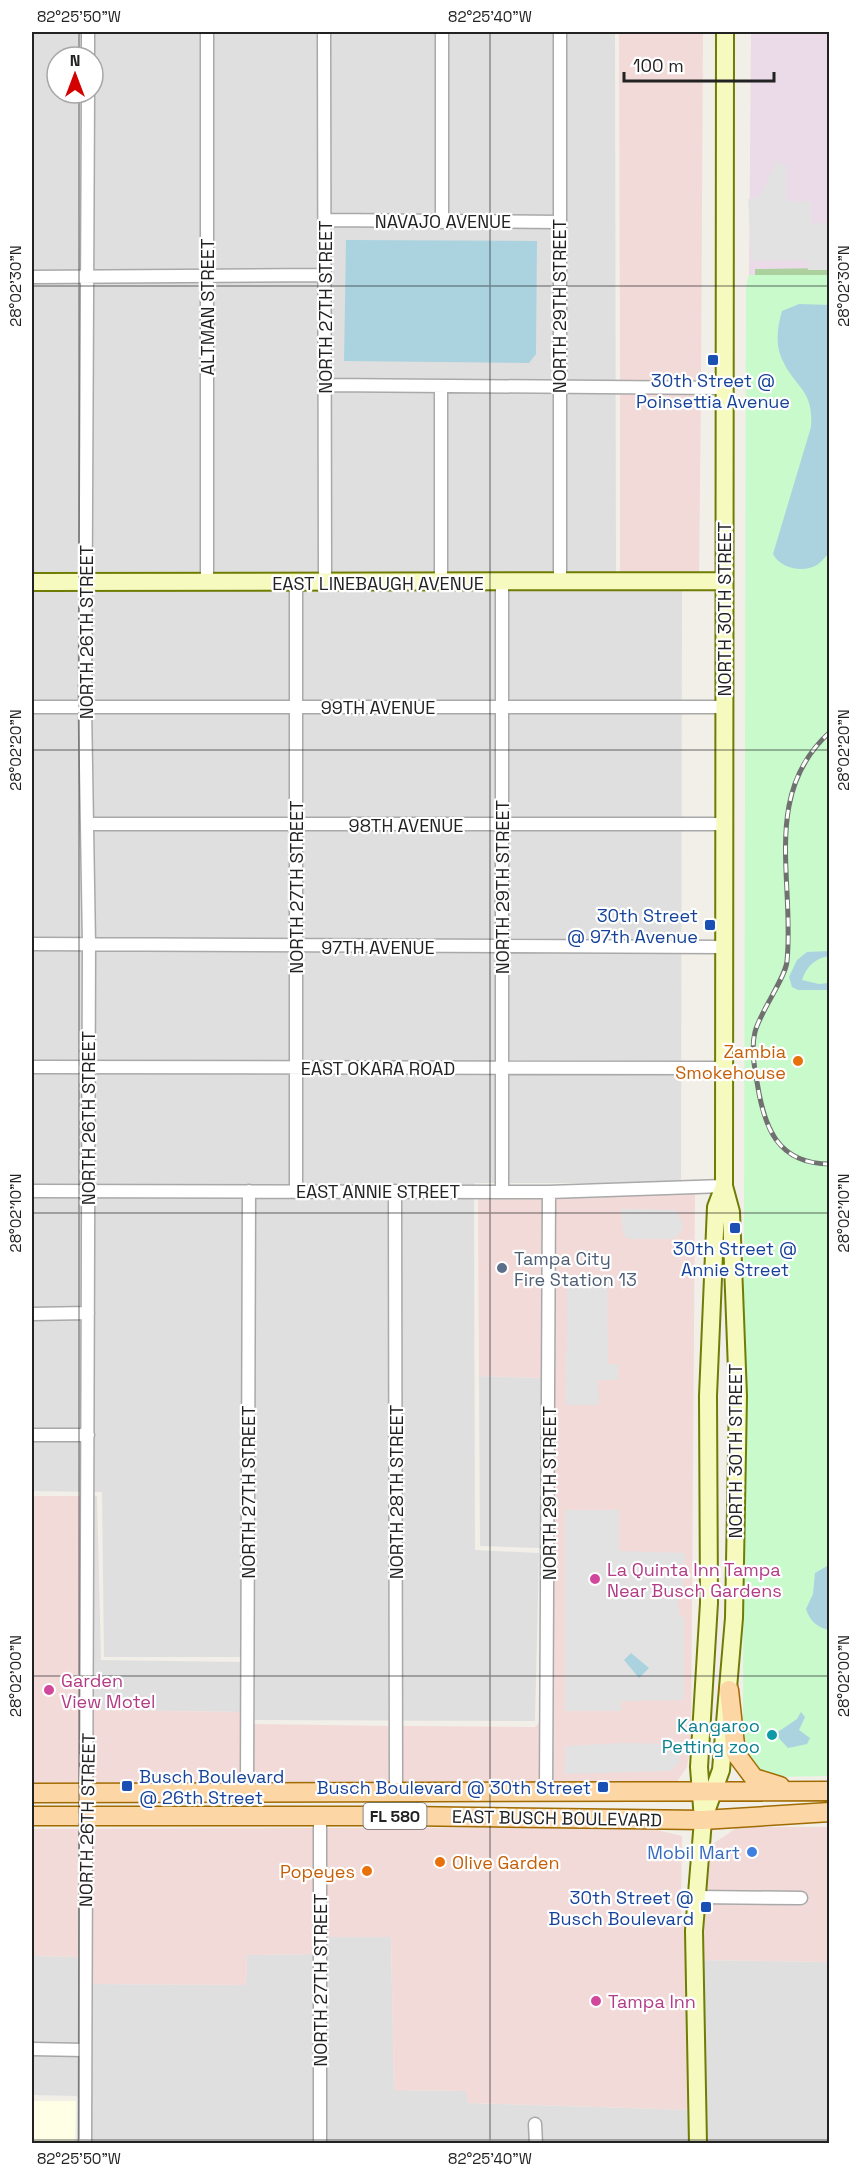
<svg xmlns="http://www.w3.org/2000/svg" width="861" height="2175" viewBox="0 0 861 2175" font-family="'Space Grotesk',sans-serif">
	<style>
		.residential { fill: #e0dfdf; fill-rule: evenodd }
		.commercial { fill: #f2dad9 }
		.industrial { fill: #ebdbe8 }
		.education { fill: #ffffe5 }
		.forest { fill: #add19e }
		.park { fill: #c8facc }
		.parking { fill: #e2e2e2 }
		.water { fill: #aad3df }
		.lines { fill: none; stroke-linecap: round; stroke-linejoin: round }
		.street-casing { stroke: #a9a9a9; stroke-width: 15 }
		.secondary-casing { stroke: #707d05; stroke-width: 20 }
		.primary-casing { stroke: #a06b00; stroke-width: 21 }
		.street { stroke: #fff; stroke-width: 12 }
		.secondary { stroke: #f7fabf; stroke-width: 16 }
		.primary { stroke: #fcd6a4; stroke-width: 18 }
		.rail-casing { stroke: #707070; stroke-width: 5 }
		.rail { stroke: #fff; stroke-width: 3; stroke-dasharray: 9; stroke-linecap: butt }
		.ticks { fill: none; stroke: #222; stroke-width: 1.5; stroke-opacity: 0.45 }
		.transit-dot { fill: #1a4fb4; stroke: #fff; stroke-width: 2 }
		.food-dot { fill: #e8710a; stroke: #fff; stroke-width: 2 }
		.service-dot { fill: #5c6f8a; stroke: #fff; stroke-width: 2 }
		.hotel-dot { fill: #d1479c; stroke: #fff; stroke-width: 2 }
		.culture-dot { fill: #0f9aa8; stroke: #fff; stroke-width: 2 }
		.shop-dot { fill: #3f7fe0; stroke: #fff; stroke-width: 2 }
		.labels { text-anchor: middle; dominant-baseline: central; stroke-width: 4.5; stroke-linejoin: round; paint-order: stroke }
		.shield { fill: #fff; stroke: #646464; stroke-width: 1.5 }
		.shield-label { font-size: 16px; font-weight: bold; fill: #222 }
		.street-label { font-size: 18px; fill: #222; stroke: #fff }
		.transit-label { font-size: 18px; fill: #164399; stroke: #fff; text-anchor: end }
		.food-label { font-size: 18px; fill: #c56008; stroke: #fff; text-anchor: end }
		.service-label { font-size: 18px; fill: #4e5e75; stroke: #fff; text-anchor: start }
		.hotel-label { font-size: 18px; fill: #b23c85; stroke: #fff; text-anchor: start }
		.culture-label { font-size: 18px; fill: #0d838f; stroke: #fff; text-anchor: end }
		.shop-label { font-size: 18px; fill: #366cbe; stroke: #fff; text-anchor: end }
		.neatline { fill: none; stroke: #222; stroke-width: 2 }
		.ticks-label { font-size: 15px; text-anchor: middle; fill: #222 }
	</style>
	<rect width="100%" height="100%" fill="#f2efe9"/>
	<path class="residential" d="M32 32H615L616 587 682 588 681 1183H474L475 1550 539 1553 535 1721 255 1720V1657H104L102 1492 32 1491ZM57 57H93V93H57Z
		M479 1376 544 1378 543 1716H539L543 1552 539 1548 480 1546Z
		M93 1496H97L101 1660 242 1662V1712L93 1710Z
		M325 1937H391L394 2090 467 2091 468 2103 692 2110 693 2143H541V2118H531L530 2143H325Z
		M315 1954V2143L90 2144 91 1957H93L94 1984 246 1985 247 1955Z
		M32 1956 80 1957 79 2044H32Z
		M699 1960 829 1962V2143H703Z
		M32 2055 79 2056V2098L76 2096 32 2095Z"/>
	<path class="commercial" d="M619 32H703L701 382 620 381Z
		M620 393H701L699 576H620Z
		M695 1193 691 1743 687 1767 676 1783 552 1785 554 1198Z
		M478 1196 544 1197V1378L479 1376Z
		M32 1496H83V1787H32Z
		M93 1710 242 1712V1787H93Z
		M539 1716H543L542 1785 402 1786V1726L535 1727 539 1723Z
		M252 1724 391 1726V1786H252Z
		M645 1827 682 1836 681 1917H690L692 2110 468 2103 466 2091 394 2090 391 1937H325V1828Z
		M738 1827H829V1962L700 1960 702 1904 806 1903V1892L704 1893 714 1843Z
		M314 1828 315 1954 247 1955 246 1985 93 1984V1957H91L92 1829Z
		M32 1829H82L80 1957 32 1956Z"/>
	<path class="industrial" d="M751 32H829V275H749Z"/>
	<path class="education" d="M32 2101H76L75 2143H32Z"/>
	<path class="forest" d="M829 268V291L755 290V269Z"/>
	<path class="park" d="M749 275H829V1776L770 1777 750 1764 743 1742 746 286Z"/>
	<path class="parking" d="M776 161 787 167V201L811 202 812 223H829V270H808L806 261H752L748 199 757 198 766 185Z
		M621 1209 676 1210 683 1223 681 1231 674 1239H629L623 1234Z
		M567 1278H607L608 1364H618V1380H598L599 1405H566Z
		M565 1510H619V1551L685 1553 683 1594 678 1595 679 1615 684 1618V1700L621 1701V1711H565Z
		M622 1743 680 1744 679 1763 670 1771 565 1774 566 1746Z"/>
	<path class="water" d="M346 240 537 241 536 354 529 363 344 361Z
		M799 304 830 305 829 553C825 557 820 564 815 566 801 573 779 567 773 554L811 427C814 388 794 388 781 357 775 342 778 325 782 311Z
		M829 951V956C814 959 807 966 802 980L819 984 829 983V990H798L792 987 789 977 797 960 807 952Z
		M829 1565 830 1630H829C817 1627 810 1621 806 1609L813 1594 815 1573Z
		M631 1653 649 1668 639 1678 624 1660Z
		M801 1712 805 1717 799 1730 810 1738 807 1744 788 1748 775 1734 797 1719Z"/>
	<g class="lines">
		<g class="street-casing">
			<path id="street" d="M207 32V583
				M324 32 325 583
				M442 32V222
				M560 32V581
				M88 57V32
				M326 220 559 222
				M32 277 325 275
				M325 385 725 388
				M296 583V1191
				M441 583V387
				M502 583V1191
				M32 707H724
				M88 824H724
				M32 944 724 947
				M32 1067 724 1068
				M32 1191 549 1192 724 1186
				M395 1191 396 1793
				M32 1314 88 1313
				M32 1435H88
				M247 1793 249 1191
				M546 1793 549 1192
				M320 1817V2144
				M697 1897 801 1898
				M32 2049 84 2050
				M535 2124 536 2144
				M85 2144 89 944 85 708 88 93"/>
		</g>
		<g class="secondary-casing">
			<path id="secondary" d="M32 582 724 581
				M703 1820 721 1770 734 1618 738 1396 731 1212 724 1186 725 32
				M698 2144 694 1931 703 1820 699 1767 709 1603 708 1396 716 1207 724 1186"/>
		</g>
		<g class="primary-casing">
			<path id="primary" d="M729 1690 736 1754 754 1778 780 1786
				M32 1793 830 1791
				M32 1816H405L703 1820 830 1812"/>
		</g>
		<use href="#street" class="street"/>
		<use href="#secondary" class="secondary"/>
		<use href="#primary" class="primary"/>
		<g class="rail-casing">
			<path id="rail" d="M830 732C761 794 795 881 787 961 786 977 760 1012 755 1032 751 1048 754 1065 757 1082 764 1127 777 1164 830 1164"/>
		</g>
		<use href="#rail" class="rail"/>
	</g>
	<path class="ticks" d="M79 32V57M490 32V2144M79 93V2144M32 286H830M32 750H830M32 1213H830M32 1676H830M32 2140H830"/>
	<g class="transit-dot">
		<rect x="707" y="354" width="12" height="12" rx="3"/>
		<rect x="704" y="919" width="12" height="12" rx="3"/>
		<rect x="729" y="1222" width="12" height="12" rx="3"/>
		<rect x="121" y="1780" width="12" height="12" rx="3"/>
		<rect x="597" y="1781" width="12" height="12" rx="3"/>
		<rect x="700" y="1901" width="12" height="12" rx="3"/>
	</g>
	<g class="food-dot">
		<circle cx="798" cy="1061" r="6"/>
		<circle cx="440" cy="1862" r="6"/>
		<circle cx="367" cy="1871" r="6"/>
	</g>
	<circle class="service-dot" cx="502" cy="1268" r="6"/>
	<g class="hotel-dot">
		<circle cx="595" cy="1579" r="6"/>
		<circle cx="49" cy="1690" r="6"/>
		<circle cx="596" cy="2001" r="6"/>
	</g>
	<circle class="culture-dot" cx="772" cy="1735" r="6"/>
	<circle class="shop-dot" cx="752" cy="1852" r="6"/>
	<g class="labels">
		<rect class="shield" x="363.5" y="1803" width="63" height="26" rx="4.5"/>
		<g class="shield-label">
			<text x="395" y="1816">FL 580</text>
		</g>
		<g class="street-label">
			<text x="443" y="221">NAVAJO AVENUE</text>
			<text transform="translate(559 306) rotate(-90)">NORTH 29TH STREET</text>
			<text transform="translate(207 307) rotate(-90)">ALTMAN STREET</text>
			<text transform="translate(325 307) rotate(-90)">NORTH 27TH STREET</text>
			<text x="378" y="583">EAST LINEBAUGH AVENUE</text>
			<text transform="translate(724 609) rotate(-90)">NORTH 30TH STREET</text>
			<text transform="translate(86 632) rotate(-90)">NORTH 26TH STREET</text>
			<text x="378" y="707">99TH AVENUE</text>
			<text x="406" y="825">98TH AVENUE</text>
			<text transform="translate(296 887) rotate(-90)">NORTH 27TH STREET</text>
			<text transform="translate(502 887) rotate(-90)">NORTH 29TH STREET</text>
			<text x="378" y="947">97TH AVENUE</text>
			<text x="378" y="1068">EAST OKARA ROAD</text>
			<text transform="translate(88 1118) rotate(-90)">NORTH 26TH STREET</text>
			<text x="378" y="1191">EAST ANNIE STREET</text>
			<text transform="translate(735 1451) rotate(-90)">NORTH 30TH STREET</text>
			<text transform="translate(248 1492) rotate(-90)">NORTH 27TH STREET</text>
			<text transform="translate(396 1492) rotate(-90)">NORTH 28TH STREET</text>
			<text transform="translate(549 1493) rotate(-90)">NORTH 29TH STREET</text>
			<text transform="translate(557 1818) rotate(1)">EAST BUSCH BOULEVARD</text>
			<text transform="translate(87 1820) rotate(-89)">NORTH 26TH STREET</text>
			<text transform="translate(320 1980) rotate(-90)">NORTH 27TH STREET</text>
		</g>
		<g class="transit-label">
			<text x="713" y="380" text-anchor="middle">30th Street @<tspan x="713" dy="21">Poinsettia Avenue</tspan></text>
			<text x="698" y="915">30th Street<tspan x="698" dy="21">@ 97th Avenue</tspan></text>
			<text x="735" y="1248" text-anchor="middle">30th Street @<tspan x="735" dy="21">Annie Street</tspan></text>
			<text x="139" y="1776" text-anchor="start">Busch Boulevard<tspan x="139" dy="21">@ 26th Street</tspan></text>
			<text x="591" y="1787">Busch Boulevard @ 30th Street</text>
			<text x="694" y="1897">30th Street @<tspan x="694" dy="21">Busch Boulevard</tspan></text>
		</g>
		<g class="food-label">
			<text x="786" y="1051">Zambia<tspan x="786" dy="21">Smokehouse</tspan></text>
			<text x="452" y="1862" text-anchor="start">Olive Garden</text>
			<text x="355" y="1871">Popeyes</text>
		</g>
		<g class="service-label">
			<text x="514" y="1258">Tampa City<tspan x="514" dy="21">Fire Station 13</tspan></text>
		</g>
		<g class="hotel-label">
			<text x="607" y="1569">La Quinta Inn Tampa<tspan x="607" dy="21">Near Busch Gardens</tspan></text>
			<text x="61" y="1680">Garden<tspan x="61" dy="21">View Motel</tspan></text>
			<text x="608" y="2001">Tampa Inn</text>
		</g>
		<g class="culture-label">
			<text x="760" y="1725">Kangaroo<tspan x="760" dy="21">Petting zoo</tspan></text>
		</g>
		<g class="shop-label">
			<text x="740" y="1852">Mobil Mart</text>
		</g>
	</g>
	<rect width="861" height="2175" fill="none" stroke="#ffffff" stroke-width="66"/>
	<g transform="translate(75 75)"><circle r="28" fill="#ffffff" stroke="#a7a7a7" stroke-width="1.5"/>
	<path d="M0-4.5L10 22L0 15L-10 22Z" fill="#d40000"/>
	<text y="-9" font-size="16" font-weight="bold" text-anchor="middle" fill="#222222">N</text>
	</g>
	<path d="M624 72v9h150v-9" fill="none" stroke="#222222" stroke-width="3"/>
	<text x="633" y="72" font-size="18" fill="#222222" stroke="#ffffff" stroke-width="4.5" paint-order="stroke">100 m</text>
	<rect x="33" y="33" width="795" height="2109" class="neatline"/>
	<g class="ticks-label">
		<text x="79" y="22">82°25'50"W</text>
		<text x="490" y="22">82°25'40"W</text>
		<text transform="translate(16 286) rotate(-90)" y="5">28°02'30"N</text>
		<text transform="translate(844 286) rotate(-90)" y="5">28°02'30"N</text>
		<text transform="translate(16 750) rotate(-90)" y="5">28°02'20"N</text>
		<text transform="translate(844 750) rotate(-90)" y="5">28°02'20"N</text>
		<text transform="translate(16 1213) rotate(-90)" y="5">28°02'10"N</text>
		<text transform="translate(844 1213) rotate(-90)" y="5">28°02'10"N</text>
		<text transform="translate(16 1676) rotate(-90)" y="5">28°02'00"N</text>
		<text transform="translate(844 1676) rotate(-90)" y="5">28°02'00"N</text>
		<text x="79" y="2164">82°25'50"W</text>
		<text x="490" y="2164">82°25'40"W</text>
	</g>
</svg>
